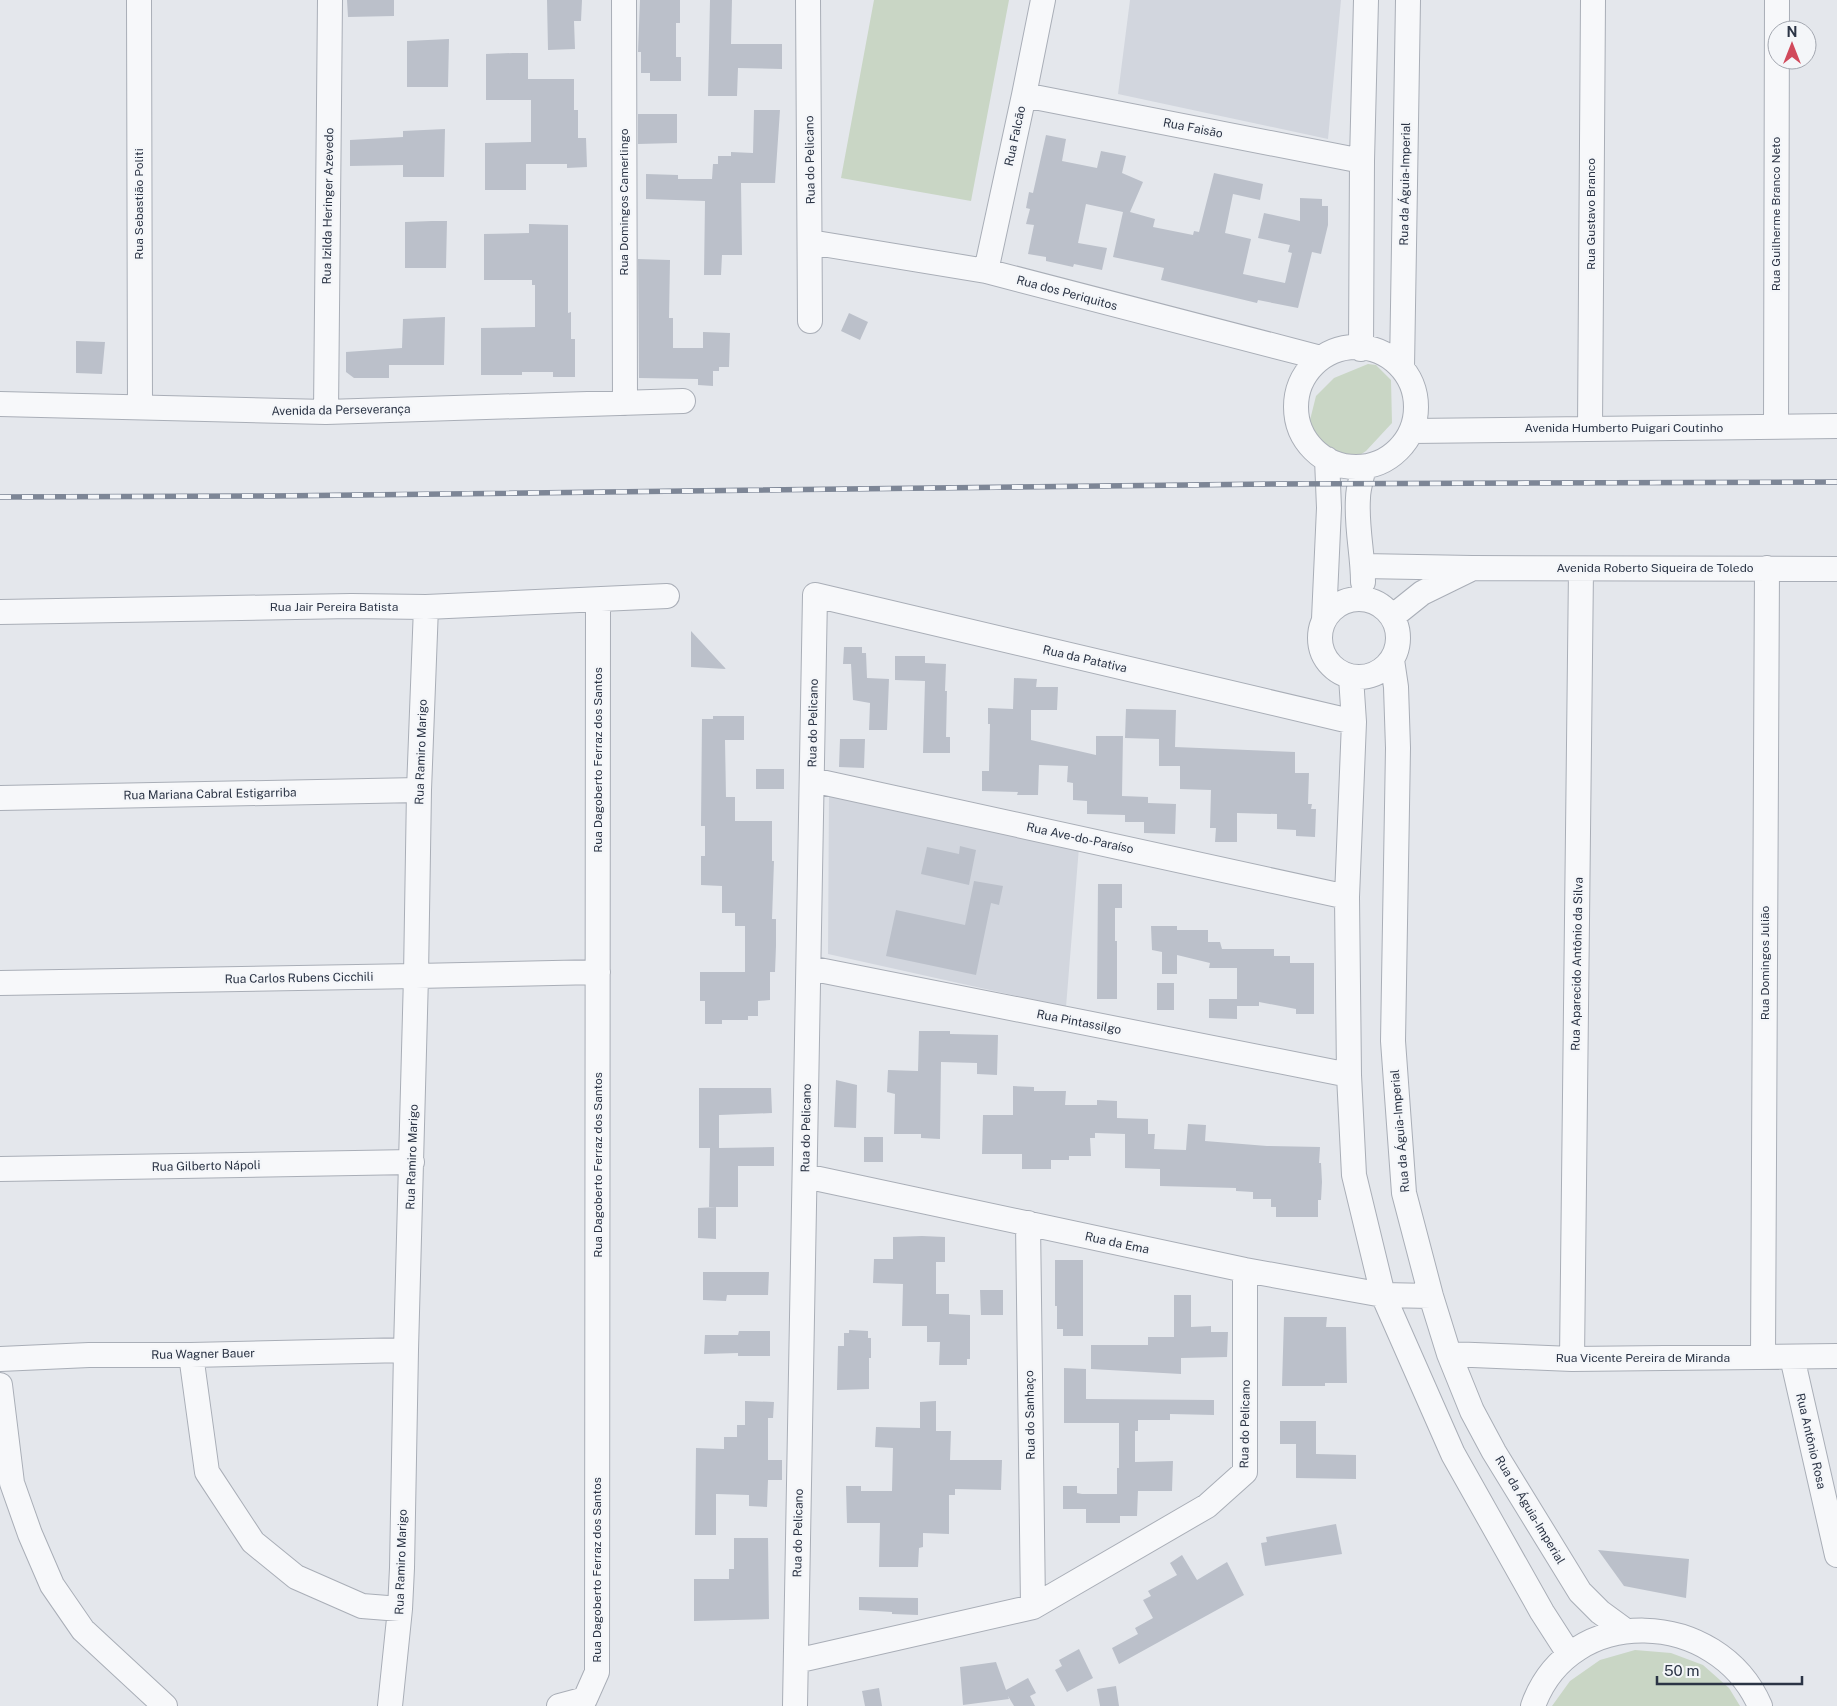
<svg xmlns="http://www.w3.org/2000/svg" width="1837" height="1706" viewBox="0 0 1837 1706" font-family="'Public Sans',sans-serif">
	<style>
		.built { fill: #d2d6de }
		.green { fill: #c9d6c5 }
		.building { fill: #bbc0ca }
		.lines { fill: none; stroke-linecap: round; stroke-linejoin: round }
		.minor-casing { stroke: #a9aeb7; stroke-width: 26 }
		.minor { stroke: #f7f8fa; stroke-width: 24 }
		.rail-casing { stroke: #7d8696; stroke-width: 5.5 }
		.rail { stroke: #f4f6f9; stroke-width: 4; stroke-dasharray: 11; stroke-linecap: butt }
		.labels { text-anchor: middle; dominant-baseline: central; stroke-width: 4.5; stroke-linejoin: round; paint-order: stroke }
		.street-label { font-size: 12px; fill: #2b3445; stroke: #f4f6f9 }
	</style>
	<rect width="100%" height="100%" fill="#e4e7ec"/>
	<path class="built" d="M1130 0H1341L1328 139 1118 94Z
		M829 794 1079 847 1066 1007 828 954Z"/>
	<path class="green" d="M874 0H1009L971 201 841 178Z
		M1368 364 1376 365 1391 380 1392 423 1366 451 1352 460 1336 454 1316 441 1310 420 1316 396 1334 378Z
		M1635 1650 1671 1653 1703 1665 1729 1688 1740 1706H1552L1570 1681 1600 1660Z"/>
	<path class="building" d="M347 0H394V16L348 17Z
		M547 0H582L581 21H574L575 49 548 50Z
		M640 0H680V23H676V57H681V81H650V73H641V52H638Z
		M710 0H732L731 44H782V69L738 68 737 96H708Z
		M449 39 448 87H407V41Z
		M513 53H528V79H574V110H578V138H586L587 167 567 168V164H526V190H485V143L531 142V100H486V54Z
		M754 110H780L775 183H741L742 255H722L721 275H704L705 201 646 199V174L678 175V179H712L713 164H718V156H731V152L753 153Z
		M638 114H677V143L638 144Z
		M445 129 444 177H403V165L350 166V140L403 137V131Z
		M1046 135 1066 139 1062 161 1097 168 1101 151 1126 156 1122 173 1143 182 1130 212 1155 219 1153 227 1193 235 1194 231 1199 232 1214 173 1263 184 1260 200 1233 194 1225 233 1251 239 1243 274 1285 283 1292 253 1288 252 1290 245 1258 238 1264 213 1300 221V198L1322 199V206H1328V225L1321 254 1312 252 1298 308 1258 300 1257 303 1161 280 1164 268 1113 257 1123 212 1086 204 1078 243 1107 248 1102 270 1074 264 1073 267 1046 261V257L1028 254 1034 225 1026 224 1030 209 1026 208 1029 192 1033 193Z
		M432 221H447L446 268H405V222Z
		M529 224 568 225V313L571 312V339H575V377H553V372H522V375H481V328L535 327V285H532V280H484V234L529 233Z
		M638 259 670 260 669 318H673V348H703V332L730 333 729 367H719V371H713V386L698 385V379L639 378Z
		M849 313 868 322 860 340 841 331Z
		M445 317 444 365H389V378H354L346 372V352L402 348 403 319Z
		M76 341 105 342 102 374 76 373Z
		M691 631 726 669 691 667Z
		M844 647H862V653H866L867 678 889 679 887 730H869L870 703 853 700 851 664H843Z
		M895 656H925V663L946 664 945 691H947L946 737H950V753H923L925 681 895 680Z
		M1014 678 1037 679 1036 687H1058L1057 710H1031V740L1096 755V736H1123L1122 796 1148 797V803L1176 804 1175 834 1144 833V822H1125V815L1087 814V801L1073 800V783L1067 782 1068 766 1039 765 1038 795H1017L1018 792 982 791V771H989L990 724H988V708L1013 709Z
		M1126 709 1176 710 1175 747 1295 752V773H1309L1308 804H1312L1311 809H1316L1315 837 1296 836V830L1277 829V814L1237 813V842H1215L1216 828H1210L1211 790 1180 789V766H1159V739L1125 738Z
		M713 716H744V740H725L726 797H735V821H772V861H774L772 919H776V946L775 972H770V1000L758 1001V1016H748V1020H722V1024H705V1001H700V972H745V926H735V913H722V886L701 885V856H705V826H701L702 719H713Z
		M840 739H865L864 768 839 767Z
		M756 769H784V789H756Z
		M960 846 976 850 969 885 921 874 927 847 959 854Z
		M974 881 1003 886 999 905 991 903 976 975 886 956 896 910 965 925Z
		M1098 884H1122V908H1115V941H1117V999H1097Z
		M1151 926H1177V930H1208V942H1220L1222 949H1274V956H1290V963H1314V1014H1296V1009L1259 1002V1006H1237V968H1209L1210 963 1177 955V974H1162V952L1152 950Z
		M1157 983H1174V1010H1157Z
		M1209 999H1237V1019L1209 1018Z
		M919 1031H950V1034L998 1035 997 1075 977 1074V1063L941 1062 940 1139 921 1138V1134H894L895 1094 887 1092 888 1070 918 1071Z
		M836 1080 857 1085 856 1128 834 1127Z
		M1013 1086 1034 1087V1091H1066L1065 1105H1097V1100L1117 1101V1118L1148 1119V1134H1155L1154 1149 1186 1150 1188 1124 1206 1125 1205 1141 1267 1146 1320 1147 1319 1163H1321L1322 1182 1321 1200H1318V1217H1276V1207H1271V1199H1253V1192L1236 1191V1188L1160 1186V1169L1125 1168V1134L1095 1133V1138H1090L1091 1156H1069V1160H1051V1169H1022V1154H982L983 1115H1013Z
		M699 1088H771L772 1113 719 1115V1148L774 1147V1166H738V1207H709L710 1148H699Z
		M864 1137H883V1162H864Z
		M716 1207V1239L698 1238V1208Z
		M922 1236 945 1237V1262H936V1294H949V1314L970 1315V1359H967V1365H939L940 1342H927V1326H902L903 1284 873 1283 874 1259H893V1237Z
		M1055 1260H1083V1336H1063V1329H1057V1306H1055Z
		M703 1272H769L768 1295H727L726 1301 703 1300Z
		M980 1290H1003V1315H981Z
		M1174 1295H1191V1327L1211 1326V1332H1228L1227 1357 1181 1358V1374L1091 1369V1345H1148V1337H1174Z
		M1284 1317H1327L1326 1327H1346L1347 1383H1325V1386H1282Z
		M849 1330 868 1331V1338H871V1358H869V1389L837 1390 838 1346H844V1333H849Z
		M739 1331H770V1356H738V1353L704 1354 705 1335H738Z
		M1064 1368 1086 1369V1399L1214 1400V1415L1170 1414V1420H1138V1431H1135V1462L1173 1461 1172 1491H1138L1137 1516H1120V1523H1086V1509H1063V1486H1077V1493L1082 1494H1117V1468H1119V1423H1064Z
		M745 1401 774 1402 773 1418H768V1460H782V1480H768L767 1507 749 1506V1495L716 1494V1535H695L696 1448 724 1449V1437H737V1425H745Z
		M936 1401V1431H951L950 1460H1002L1001 1490 955 1489V1495H949V1534L923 1533V1547L919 1548 918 1567H879L880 1523H847L846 1486H861V1491H892L893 1448 875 1447 876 1427 920 1428V1402Z
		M1280 1421H1316V1454L1356 1455V1479L1296 1478V1444H1280Z
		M1336 1524 1342 1554 1265 1566 1261 1543 1267 1542 1266 1537Z
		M734 1538H768L769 1619 694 1621V1579H729V1569H734Z
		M1598 1550 1689 1559 1686 1598 1624 1586Z
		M1182 1555 1197 1580 1227 1562 1244 1595 1119 1664 1112 1648 1138 1634 1135 1628 1153 1618 1143 1600 1151 1596 1148 1591 1177 1575 1170 1563Z
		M859 1597 918 1598V1615L892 1614V1612L859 1610Z
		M1079 1649 1093 1678 1067 1692 1055 1670 1062 1666 1059 1660Z
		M996 1662 1006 1690 1028 1678 1036 1693 1030 1696 1035 1706H1014L1008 1696 1009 1699 963 1705 960 1667Z
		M1116 1686 1119 1706H1100L1097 1689Z
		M879 1688 882 1706H865L862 1691Z"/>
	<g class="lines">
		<g class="minor-casing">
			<path id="minor" d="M139 0 140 407
				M624 0 625 403
				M808 0 810 321
				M1024 95 1362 161
				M810 242 986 271 1321 358
				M986 271 1024 95 1043 0
				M1296 407a60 60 0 1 1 120 0a60 60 0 1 1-120 0Z
				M1361 349 1362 161 1366 0
				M1402 368 1408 0
				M0 404 326 412 683 401
				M326 412 330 0
				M1776 427 1777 0
				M1590 428 1593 0
				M1412 431 1837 426
				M1363 566 1472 568 1837 569
				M1363 582C1363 554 1356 527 1358 498 1358 488 1362 477 1364 467
				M1320 638a39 39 0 1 1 78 0a39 39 0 1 1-78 0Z
				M0 612 351 606 426 607 667 596
				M1392 617 1422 593 1469 570
				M1324 619 1329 508 1327 459
				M1392 660 1396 687 1398 748 1393 1041 1404 1193 1431 1296 1449 1354 1472 1411 1494 1452 1580 1592 1600 1612 1626 1631
				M1351 677 1354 722 1347 897 1349 1075 1354 1175 1383 1295 1453 1454 1542 1612 1569 1654
				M812 780 1347 897
				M0 798 419 790
				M809 968 1349 1075
				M0 983 416 976 598 972
				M0 1169 412 1162
				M805 1176 1245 1270 1383 1295 1431 1296
				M1028 1223 1033 1607
				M1449 1354 1572 1359 1837 1356
				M191 1355 207 1472 253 1542 296 1577 362 1606 400 1609
				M1763 1357 1767 568
				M1792 1357 1837 1555
				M0 1359 89 1355H191L406 1350
				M1572 1359 1581 569
				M0 1385 12 1483 30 1534 52 1585 83 1630 165 1706
				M796 1661 1033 1607 1207 1506 1245 1472V1270
				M390 1706 400 1609 402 1568 406 1350 416 976 419 790 426 607
				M559 1706 585 1699 597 1672 598 600
				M795 1706 815 595 1354 722
				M1533 1706C1570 1602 1718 1609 1760 1706"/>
		</g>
		<use href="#minor" class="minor"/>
		<g class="rail-casing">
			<path id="rail" d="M0 497 271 496 1272 484 1837 482"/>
		</g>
		<use href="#rail" class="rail"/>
	</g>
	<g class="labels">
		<g class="street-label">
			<text transform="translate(1193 128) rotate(11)">Rua Faisão</text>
			<text transform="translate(1015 136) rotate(-78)">Rua Falcão</text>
			<text transform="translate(810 160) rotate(-91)">Rua do Pelicano</text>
			<text transform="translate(1405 184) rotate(-89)">Rua da Águia-Imperial</text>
			<text transform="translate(624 202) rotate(-90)">Rua Domingos Camerlingo</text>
			<text transform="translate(139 204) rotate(-90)">Rua Sebastião Politi</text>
			<text transform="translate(328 206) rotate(-89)">Rua Izilda Heringer Azevedo</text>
			<text transform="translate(1591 214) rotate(-90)">Rua Gustavo Branco</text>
			<text transform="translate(1776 214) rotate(-90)">Rua Guilherme Branco Neto</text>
			<text transform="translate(1067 293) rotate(15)">Rua dos Periquitos</text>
			<text transform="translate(341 410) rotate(-1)">Avenida da Perseverança</text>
			<text x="1624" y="428">Avenida Humberto Puigari Coutinho</text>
			<text x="1655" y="568">Avenida Roberto Siqueira de Toledo</text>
			<text x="334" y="607">Rua Jair Pereira Batista</text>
			<text transform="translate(1085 659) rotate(13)">Rua da Patativa</text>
			<text transform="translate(813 723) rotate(-89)">Rua do Pelicano</text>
			<text transform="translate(421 752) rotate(-88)">Rua Ramiro Marigo</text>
			<text transform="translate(598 760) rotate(-90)">Rua Dagoberto Ferraz dos Santos</text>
			<text transform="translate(210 794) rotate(-1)">Rua Mariana Cabral Estigarriba</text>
			<text transform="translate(1080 838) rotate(12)">Rua Ave-do-Paraíso</text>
			<text transform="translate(1765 963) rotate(-90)">Rua Domingos Julião</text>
			<text transform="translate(1577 964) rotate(-89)">Rua Aparecido Antônio da Silva</text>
			<text transform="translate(299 978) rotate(-1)">Rua Carlos Rubens Cicchili</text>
			<text transform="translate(1079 1022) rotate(11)">Rua Pintassilgo</text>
			<text transform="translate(806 1128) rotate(-89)">Rua do Pelicano</text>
			<text transform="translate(1400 1131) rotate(-95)">Rua da Águia-Imperial</text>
			<text transform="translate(412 1157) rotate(-88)">Rua Ramiro Marigo</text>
			<text transform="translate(598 1165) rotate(-90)">Rua Dagoberto Ferraz dos Santos</text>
			<text transform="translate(206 1166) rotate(-1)">Rua Gilberto Nápoli</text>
			<text transform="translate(1117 1243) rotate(12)">Rua da Ema</text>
			<text transform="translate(203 1354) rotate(-1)">Rua Wagner Bauer</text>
			<text x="1643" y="1358">Rua Vicente Pereira de Miranda</text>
			<text transform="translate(1030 1415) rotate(-91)">Rua do Sanhaço</text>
			<text transform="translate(1245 1424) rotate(-89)">Rua do Pelicano</text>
			<text transform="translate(1811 1441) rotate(77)">Rua Antônio Rosa</text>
			<text transform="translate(1530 1510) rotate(59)">Rua da Águia-Imperial</text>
			<text transform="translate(798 1533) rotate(-89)">Rua do Pelicano</text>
			<text transform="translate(401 1562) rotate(-88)">Rua Ramiro Marigo</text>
			<text transform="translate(597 1570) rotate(-90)">Rua Dagoberto Ferraz dos Santos</text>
		</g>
	</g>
	<g transform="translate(1792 45)"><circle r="24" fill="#f4f6f9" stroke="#a4a8b1"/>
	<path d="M0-4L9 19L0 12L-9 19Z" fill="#d1495b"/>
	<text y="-8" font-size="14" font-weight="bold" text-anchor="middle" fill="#2b3445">N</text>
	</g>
	<path d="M1657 1676v8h145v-8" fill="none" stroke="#2b3445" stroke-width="2.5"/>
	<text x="1664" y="1676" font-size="15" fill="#2b3445" stroke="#f4f6f9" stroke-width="4" paint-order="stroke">50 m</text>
</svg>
